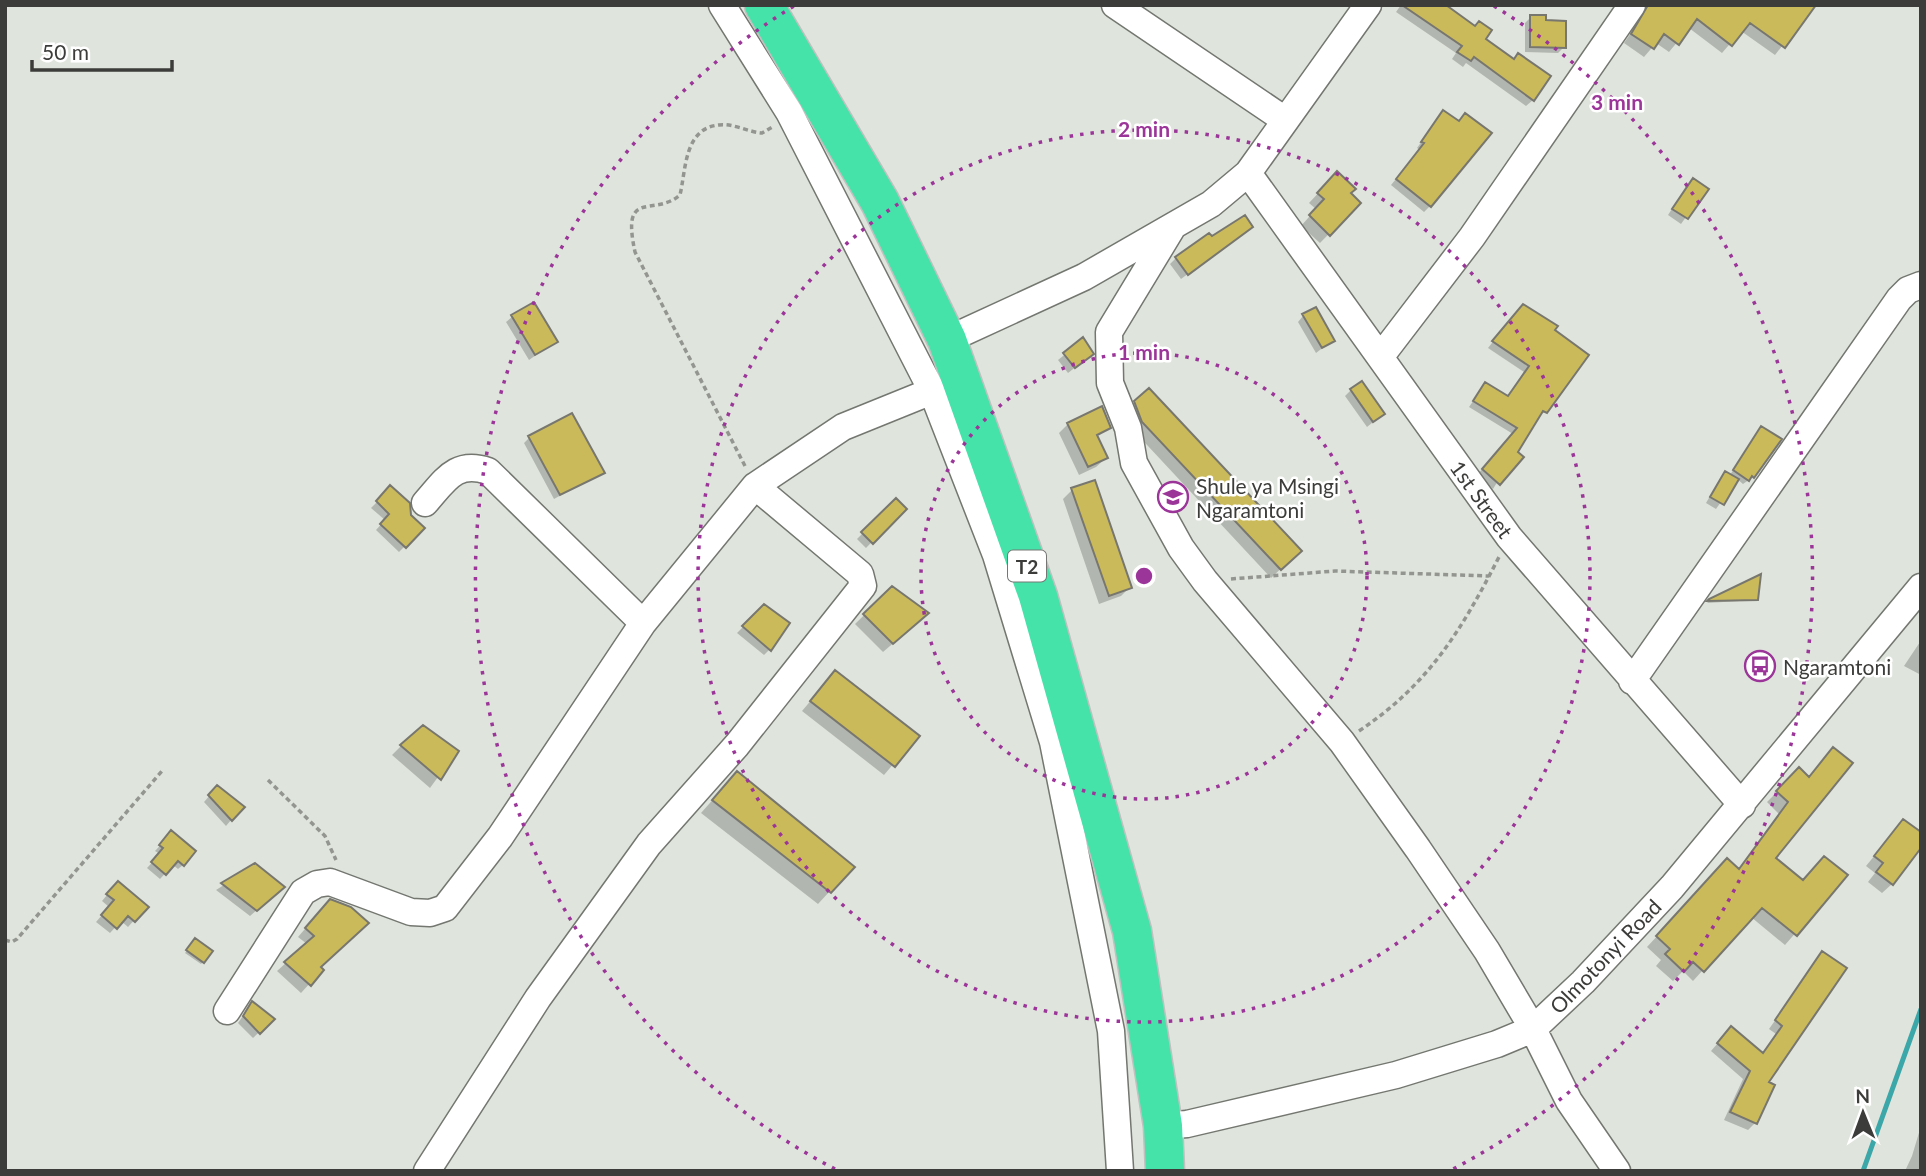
<svg xmlns="http://www.w3.org/2000/svg" width="1926" height="1176" viewBox="0 0 1926 1176" font-family="Lato,sans-serif">
	<style>
		.shadow { fill: #0003 }
		.lines { fill: none; stroke-linecap: round; stroke-linejoin: round }
		.stream { stroke: #3ca7a9; stroke-width: 5 }
		.building { fill: #cbba59; stroke: #78776f; stroke-width: 2 }
		.minor-casing { stroke: #737770; stroke-width: 29 }
		.highway-casing { stroke: #c1c1c0; stroke-width: 41 }
		.path { stroke: #939690; stroke-width: 3.5; stroke-dasharray: 5 3.5; stroke-linecap: butt }
		.minor { stroke: #fff; stroke-width: 26 }
		.highway { stroke: #45e3aa; stroke-width: 38 }
		.ring { fill: none; stroke: #9c3599; stroke-width: 3.5; stroke-dasharray: 3.5 7 }
		.labels { text-anchor: middle; dominant-baseline: central; stroke-width: 5; stroke-linejoin: round; paint-order: stroke }
		.shield { fill: #fff; stroke: #767775; stroke-width: 2 }
		.shield-label { font-size: 19px; font-weight: bold; fill: #3c3d3a }
		.poi-label { font-size: 21px; fill: #3c3d3a; stroke: #fff; text-anchor: start }
		.street-label { font-size: 21px; fill: #3c3d3a; stroke: #fff }
		.centre { fill: #9c3599; stroke: #fff; stroke-width: 3.5 }
		.ring-label { font-size: 21px; text-anchor: middle; font-weight: bold; fill: #9c3599; stroke: #fff; stroke-width: 5; stroke-linejoin: round; paint-order: stroke }
	</style>
	<rect width="100%" height="100%" fill="#dfe4dc"/>
	<path class="shadow" d="M1401 5H1442L1484 40 1533 100 1526 106 1466 63 1463 67 1452 59 1456 53 1396 12Z
		M1642 5H1814L1775 55 1741 31 1722 53 1689 28 1669 52 1656 43 1644 57 1624 43 1637 24Z
		M1531 17 1564 47 1558 53 1525 52V23Z
		M1443 112 1430 206 1424 212 1391 185 1420 150 1417 148Z
		M1337 173 1349 193 1359 203 1320 243 1301 226 1316 209 1309 203Z
		M1687 186 1706 189 1681 224 1668 215Z
		M1251 227 1181 279 1170 264 1176 258Z
		M1517 311 1587 355 1545 412 1538 416 1493 489 1477 475 1513 434 1469 407 1485 384 1507 397 1524 372 1488 348Z
		M1303 316 1333 340 1316 353 1298 322Z
		M512 317 556 341 529 360 506 322Z
		M1083 340 1086 359 1068 373 1058 360Z
		M1351 390 1383 414 1367 427 1345 396Z
		M1135 402 1290 560 1271 578 1134 431 1126 412Z
		M1068 424 1109 427 1096 438 1106 458 1096 467 1079 475 1059 433Z
		M1757 433 1779 440 1753 477 1743 484 1737 479 1716 509 1706 503 1720 479 1726 473 1730 475Z
		M529 438 603 472 554 499 524 443Z
		M391 488 409 516 423 528 399 552 376 530 385 520 371 508Z
		M1072 490 1130 587 1121 596 1099 604 1063 499Z
		M896 500 904 509 866 548 857 539Z
		M892 588 918 622 883 652 855 624Z
		M1710 600H1756L1707 603Z
		M764 606 770 649 764 655 737 633Z
		M1920 642H1921V675L1904 666Z
		M835 672 917 736 884 775 802 711Z
		M401 746 457 751 430 788 392 755Z
		M1823 760 1774 858 1802 882 1845 876 1785 945 1751 917 1693 981 1683 971 1673 981 1656 966 1661 960 1647 947 1717 871 1738 870 1779 814 1767 802 1799 770 1808 778Z
		M725 786 830 891 818 904 701 813Z
		M211 794 242 807 226 826 204 802Z
		M1903 821 1892 884 1882 893 1868 882 1875 873 1866 866Z
		M172 833 183 865 178 869 173 865 160 879 147 868 160 854 155 851Z
		M254 866 277 892 250 916 216 890Z
		M112 889 146 907 128 927 121 921 110 933 96 922 109 907 102 901Z
		M322 909 318 967 322 970 301 993 277 971 307 944 298 937Z
		M196 940 211 952 201 964 185 953Z
		M1822 954 1766 1083 1755 1123 1748 1130 1724 1120 1743 1079 1711 1051 1724 1036 1762 1055 1776 1034 1769 1029Z
		M252 1003 272 1020 253 1038 238 1023Z
		M1921 1126V1171H1905L1912 1156Z"/>
	<g class="lines">
		<path class="stream" d="M1863 1171 1921 1009"/>
	</g>
	<path class="building" d="M1402 5H1446L1475 26 1479 21 1492 30 1486 39 1514 59 1518 53 1551 76 1534 101 1474 57 1471 61 1457 52 1462 46Z
		M1648 5H1816L1785 48 1750 23 1732 46 1697 19 1679 45 1664 34 1654 49 1631 34Z
		M1530 15H1546V20L1566 21V48L1530 47Z
		M1443 110 1459 121 1465 113 1492 133 1431 207 1396 179 1424 143 1421 142Z
		M1337 171 1356 189 1351 193 1361 203 1330 236 1309 215 1324 199 1317 193Z
		M1693 178 1709 189 1688 219 1672 209Z
		M1245 215 1253 227 1188 275 1175 257 1209 233 1212 236Z
		M534 302 558 342 535 355 511 315Z
		M1523 304 1558 326 1555 330 1589 355 1547 413 1543 411 1518 452 1524 457 1500 485 1482 469 1517 428 1473 401 1485 382 1508 396 1529 366 1492 341Z
		M1316 307 1335 341 1322 348 1302 314Z
		M1083 337 1094 354 1075 368 1063 353Z
		M1362 381 1385 414 1373 422 1350 389Z
		M1149 388 1302 551 1281 570 1142 422 1134 401Z
		M1102 406 1111 428 1097 435 1108 458 1088 467 1067 423Z
		M572 413 605 473 560 495 528 436Z
		M1761 426 1782 439 1754 478 1752 476 1749 481 1733 470Z
		M1725 471 1739 479 1724 505 1710 497Z
		M1095 480 1132 588 1109 596 1071 488Z
		M390 485 410 503 411 515 425 528 406 548 380 524 389 514 376 501Z
		M896 498 907 509 873 544 861 532Z
		M1761 574 1758 600 1707 601 1709 599Z
		M892 586 929 613 893 644 863 614Z
		M764 604 790 623 771 651 742 626Z
		M835 670 920 736 895 767 810 701Z
		M423 725 459 751 441 780 400 745Z
		M1833 747 1853 763 1776 858 1803 880 1824 856 1848 875 1797 936 1762 908 1704 972 1693 962 1684 972 1665 954 1670 949 1656 936 1727 858 1739 869 1788 802 1776 791 1799 767 1809 777Z
		M737 771 855 867 831 893 712 800Z
		M217 785 245 807 232 821 208 795Z
		M1903 819 1921 832V848L1893 885 1876 872 1883 863 1874 856Z
		M171 830 196 851 184 866 178 861 166 875 151 862 163 848 159 845Z
		M255 863 285 887 257 911 221 883Z
		M118 881 149 907 135 922 128 916 117 929 101 915 114 900 106 894Z
		M330 899 351 907 369 923 321 967 324 970 311 986 284 962 314 936 305 928Z
		M195 938 213 951 204 963 186 950Z
		M1822 951 1847 968 1769 1082 1775 1085 1757 1124 1730 1112 1750 1071 1717 1043 1731 1026 1763 1053 1782 1026 1775 1020Z
		M252 1001 275 1019 260 1034 243 1016Z"/>
	<g class="lines">
		<g class="minor-casing">
			<path id="minor" d="M722 5 789 112 932 391 996 555 1053 742 1111 1031 1120 1171
				M1115 5 1285 120
				M1248 173 1509 537 1742 805
				M1172 228 1109 332 1110 383 1128 428 1134 463 1181 548 1205 581 1342 742 1418 849 1487 951 1533 1029 1569 1101 1617 1171
				M947 340 1084 277 1211 204 1248 173 1368 5
				M1381 356 1472 237 1632 5
				M425 503C445 481 455 460 488 471L643 623
				M1632 681 1899 299 1908 290 1921 285
				M227 1011 303 892 317 884 330 882 411 912 430 913 445 908 500 837 643 623 755 486 843 427 932 391
				M1163 1126 1187 1124 1396 1075 1497 1044 1533 1029 1583 982 1672 887 1921 587
				M427 1171 538 998 649 844 737 745 863 586 860 574 755 486"/>
		</g>
		<g class="highway-casing">
			<path id="highway" d="M764 5 880 202 947 340 1038 596 1132 931 1163 1126 1165 1171"/>
		</g>
		<path class="path" d="M745 466 635 252C621 187 653 218 680 195 686 170 684 128 719 125 733 123 748 132 762 133L774 126
			M1231 579 1335 571 1489 576
			M1359 731C1429 684 1461 631 1499 557
			M268 780 325 836 336 860
			M5 940 12 942 17 939 162 771"/>
		<use href="#minor" class="minor"/>
		<use href="#highway" class="highway"/>
	</g>
	<g class="ring">
		<circle cx="1144" cy="576" r="223"/>
		<circle cx="1144" cy="576" r="446"/>
		<path d="M835 1169A669 669 0 0 1 794 6M1494 6A669 669 0 0 1 1453 1169"/>
	</g>
	<defs>
		<g id="school-ring" transform="scale(1.575)"><circle r="9.5" fill="#fff" stroke="#9c3599" stroke-width="1.5"/><path d="M0-5L7-2L0 1L-7-2ZM-4 1L0 2.5L4 1V4Q0 6-4 4Z" fill="#9c3599"/></g>
		<g id="bus-ring" transform="scale(1.575)"><circle r="9.5" fill="#fff" stroke="#9c3599" stroke-width="1.5"/><path d="M-5-6H5V4H4V6H2V4H-2V6H-4V4H-5ZM-3.5-4V0h7V-4ZM-3.5 1.2v1.5H-2V1.2ZM2 1.2v1.5H3.5V1.2Z" fill="#9c3599"/></g>
	</defs>
	<g fill-rule="evenodd">
		<use href="#school-ring" x="1173" y="497"/>
		<use href="#bus-ring" x="1760" y="666"/>
	</g>
	<g class="labels">
		<rect class="shield" x="1008" y="550.5" width="38" height="31" rx="5"/>
		<g class="shield-label">
			<text x="1027" y="566">T2</text>
		</g>
		<g class="poi-label">
			<text x="1196" y="485">Shule ya Msingi<tspan x="1196" dy="24">Ngaramtoni</tspan></text>
			<text x="1783" y="666">Ngaramtoni</text>
		</g>
		<g class="street-label">
			<text transform="translate(1482 499) rotate(54)">1st Street</text>
			<text transform="translate(1605 956) rotate(-46)">Olmotonyi Road</text>
		</g>
	</g>
	<circle cx="1144" cy="576" r="10" class="centre"/>
	<g class="ring-label">
		<text x="1617" y="110">3 min</text>
		<text x="1144" y="137">2 min</text>
		<text x="1144" y="360">1 min</text>
	</g>
	<rect width="1926" height="1176" fill="none" stroke="#3c3d3a" stroke-width="14"/>
	<g transform="translate(1863 1113) rotate(359)" stroke="#ffffff" stroke-width="5" paint-order="stroke">
	<path d="M0-5L12 26L0 18L-12 26Z" fill="#3c3d3a"/>
	<text y="-10" font-size="19" font-weight="bold" text-anchor="middle" fill="#3c3d3a">N</text>
	</g>
	<path d="M32 60v10h140v-10" fill="none" stroke="#3c3d3a" stroke-width="3.5"/>
	<text x="42" y="60" font-size="21" fill="#3c3d3a" stroke="#ffffff" stroke-width="5" paint-order="stroke">50 m</text>
</svg>
